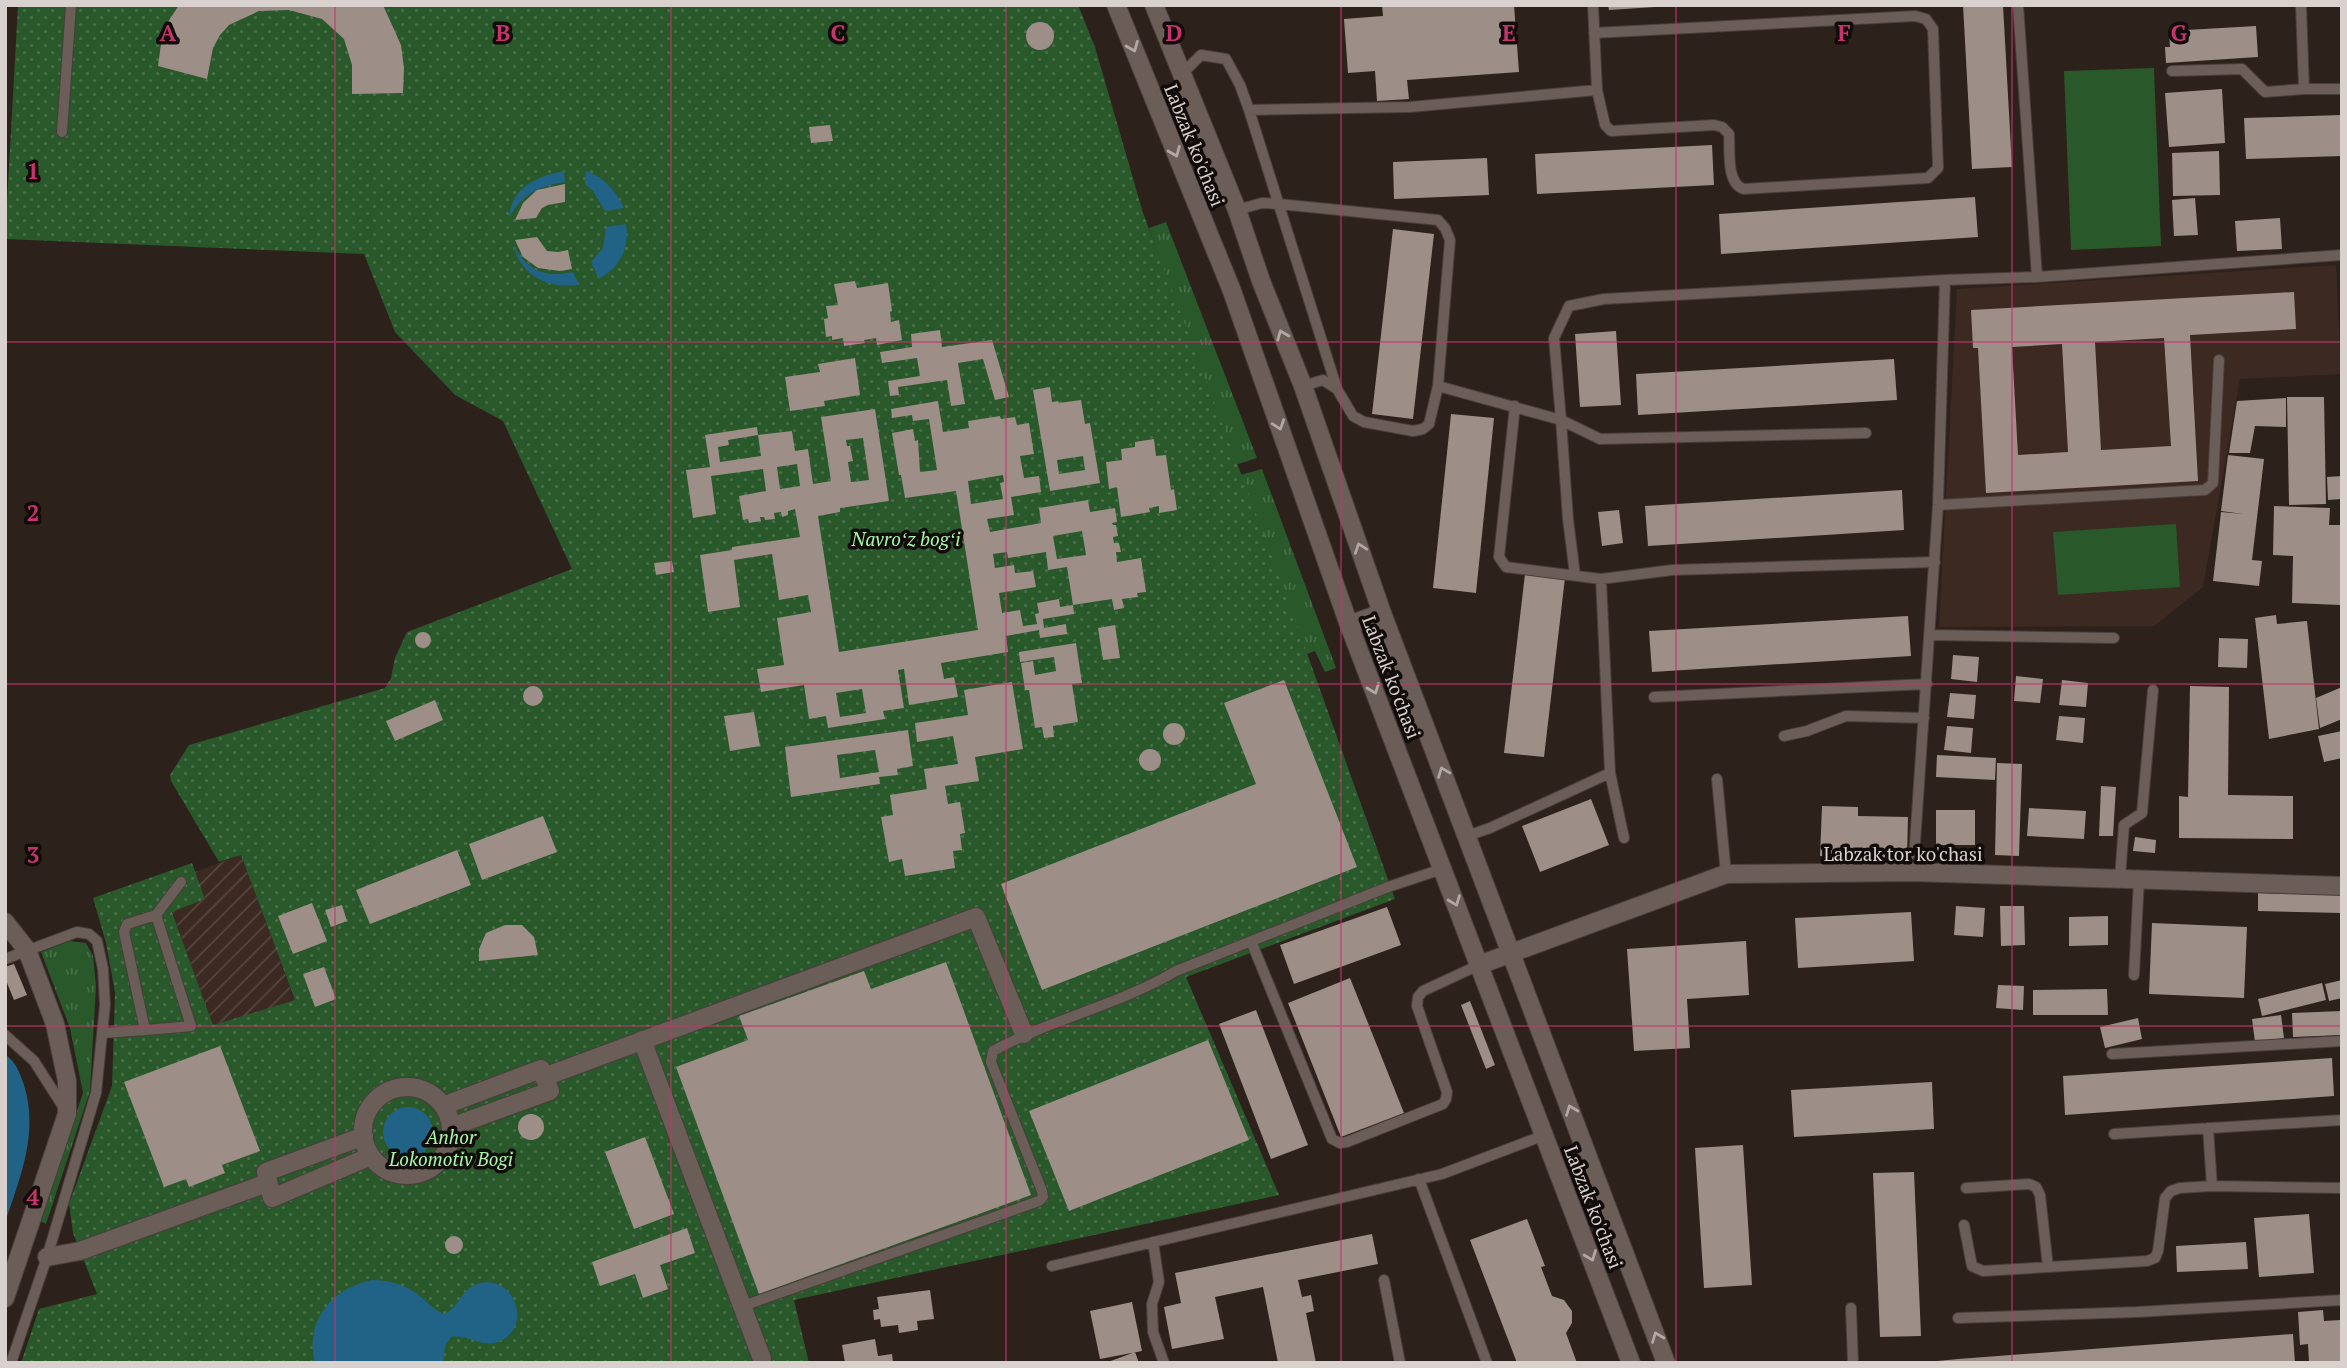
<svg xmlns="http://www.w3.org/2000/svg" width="2347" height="1368" viewBox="0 0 2347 1368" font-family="'PT Serif',serif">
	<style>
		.built { fill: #3b2922 }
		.industrial { fill: url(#industrial-furrows) }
		.grass { fill: url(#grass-tufts) }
		.park { fill: url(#park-dots) }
		.pitch { fill: #29582a }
		.water { fill: #206386 }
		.building { fill: #9d8e87; fill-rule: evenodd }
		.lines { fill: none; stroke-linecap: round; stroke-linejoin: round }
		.lane-casing { stroke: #483e3b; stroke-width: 12 }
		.street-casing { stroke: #483e3b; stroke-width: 20 }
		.secondary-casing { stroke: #483e3b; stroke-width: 20 }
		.lane { stroke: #6b5d57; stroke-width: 10 }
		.street { stroke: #6b5d57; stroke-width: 18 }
		.secondary { stroke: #6b5d57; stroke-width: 18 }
		.oneway { stroke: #b2a8a4 }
		.grid { fill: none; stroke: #c5346c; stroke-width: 2; stroke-opacity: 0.55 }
		.labels { text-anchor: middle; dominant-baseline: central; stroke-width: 7; stroke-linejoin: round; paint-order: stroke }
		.street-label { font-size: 19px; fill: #d9d1ce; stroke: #110c0a }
		.park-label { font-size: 19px; font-style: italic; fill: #a6f9a6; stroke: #110c0a }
		.grid-label { font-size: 23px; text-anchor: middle; font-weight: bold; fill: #c5346c; stroke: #110c0a; stroke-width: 7; stroke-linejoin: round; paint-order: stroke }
	</style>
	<defs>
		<pattern id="industrial-furrows" width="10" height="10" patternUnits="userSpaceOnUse" patternTransform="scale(1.75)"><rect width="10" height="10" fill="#3b2922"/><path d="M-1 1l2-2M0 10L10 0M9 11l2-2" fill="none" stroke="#574741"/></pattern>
		<pattern id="grass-tufts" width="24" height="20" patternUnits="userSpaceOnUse" patternTransform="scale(1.75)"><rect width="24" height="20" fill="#29582a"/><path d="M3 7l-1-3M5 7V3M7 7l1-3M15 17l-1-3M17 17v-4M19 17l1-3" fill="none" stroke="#476f48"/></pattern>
		<pattern id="park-dots" width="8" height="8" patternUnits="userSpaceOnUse" patternTransform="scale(1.75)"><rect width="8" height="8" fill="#29582a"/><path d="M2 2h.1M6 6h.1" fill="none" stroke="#476f48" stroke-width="1.8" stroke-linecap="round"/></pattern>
	</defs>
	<rect width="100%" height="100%" fill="#2d211c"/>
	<path class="built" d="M2336 265 2341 374 2240 379 2203 587 2154 626 1939 627 1957 289Z"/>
	<path class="industrial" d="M241 855 295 1001 213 1025 172 911 205 899 195 872Z"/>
	<path class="grass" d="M1166 222 1257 458 1229 467 1149 228Z
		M1262 469 1336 668 1325 672 1315 651 1223 686 1233 477Z
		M70 941 86 943 93 956 96 986 90 1091 46 1224 40 1221 83 1093 70 1028 41 952Z"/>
	<path class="park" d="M18 5H1078L1095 47 1143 213 1279 575 1395 899 1186 977 1279 1195 794 1300 809 1363H21L39 1309 97 1294 73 1233 69 1204 112 1086 115 993 106 943 93 898 192 863 205 899 172 912 213 1025 295 1000 241 855 219 862 171 781 170 775 189 745 385 688 391 678 395 658 407 632 572 569 503 421 455 395 395 332 364 254 5 239Z"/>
	<path class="pitch" d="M2154 68 2161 246 2071 250 2064 71Z
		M2176 524 2180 587 2058 595 2053 532Z"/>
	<path class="water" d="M564 171 565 182C539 186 522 194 509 218 511 187 538 176 564 171Z
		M586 171C604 177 616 191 624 208L605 211 593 191 585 184Z
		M626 224C630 248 620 267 599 279L591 262 603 248 606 227Z
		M513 245C528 271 544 278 573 272L579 285C548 289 521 276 513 245Z
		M5 1054C17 1064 19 1071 24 1085 39 1133 20 1177 5 1223Z
		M383 1132a25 25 0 1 1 50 0a25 25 0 1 1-50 0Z
		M372 1280C390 1280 407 1285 421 1297 429 1304 435 1311 445 1314 459 1307 462 1287 480 1283 516 1275 533 1329 498 1342 481 1348 468 1334 451 1337L445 1346 443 1363H315C304 1321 332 1288 372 1280Z"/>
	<path class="building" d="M179 5H383L401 45 404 68 403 93 352 94V65L344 39 322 19 289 10 259 11 229 25 220 35 213 48 207 79 158 66 161 44 168 22Z
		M1382 5H1514L1519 72 1407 80 1409 99 1377 101 1375 71 1348 73 1344 19 1383 16Z
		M1608 5H1654L1655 7 1609 10Z
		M1963 5H2003L2012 167 1972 169Z
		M1026 36a14 14 0 1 1 28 0a14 14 0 1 1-28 0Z
		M2256 26 2258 57 2166 63 2165 47H2170L2169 31Z
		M2222 89 2225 143 2169 147 2165 93Z
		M2342 115V156L2246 159 2244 118Z
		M830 125 833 141 811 143 809 127Z
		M1712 145 1714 185 1537 194 1535 154Z
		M2219 151 2220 195 2173 196 2172 153Z
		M1487 158 1489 195 1394 199 1393 162Z
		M565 184V202L548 205 542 208 536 218 515 220 523 203 537 190Z
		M1975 197 1978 237 1721 254 1719 214Z
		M2195 198 2198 235 2174 236 2172 200Z
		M2280 218 2282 249 2237 251 2235 221Z
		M1393 229 1434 234 1413 419 1372 414Z
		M537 237 547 251 558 252 568 250 572 269 560 271 538 268 523 257 515 240Z
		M855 281 857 288 888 283 892 311 890 312 891 322 899 320 902 340 877 345 876 338 864 340 865 343 844 346 843 338 832 340V336L826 337 824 319 828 318 826 306 838 305 834 284Z
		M2294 292 2296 329 2190 335 2198 481 1986 493 1978 348H1973L1971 310ZM2164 338 2171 446 2101 450 2095 342ZM2062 344 2068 452 2018 455 2012 347Z
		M940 330 942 347 992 340 1009 397 995 400 983 359 958 363 965 404 951 406 947 380 898 387 899 395 890 396 888 381 920 376 917 358 882 363 880 352 912 347 911 334Z
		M1616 331 1621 405 1580 407 1575 334Z
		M855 358 860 395 824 401 825 406 790 411 785 377 820 372 818 364Z
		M1894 359 1897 400 1638 415 1636 374Z
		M1050 387 1052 402 1058 401 1059 403 1081 400 1085 424 1090 423 1100 483 1050 491 1033 390ZM1083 456 1085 470 1059 474 1057 460Z
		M2287 397H2324L2326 504 2289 505Z
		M2286 398V427L2255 426 2250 453H2229L2237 401Z
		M938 401 943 432 969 428 968 421 1000 416 1001 419 1015 417 1017 425 1029 423 1034 454 1020 456 1024 478 1039 476 1041 492 1011 497 1014 515 987 519 990 532 1041 523 1039 508 1088 500 1090 512 1115 508 1117 522 1112 523 1113 525H1116L1118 536 1113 537 1114 543H1119L1121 552H1116L1117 562 1141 558 1146 592 1137 593 1138 597 1122 599 1124 608 1114 610 1112 599 1073 605 1074 614 1043 619 1044 628 1066 624 1067 634 1040 638 1039 630 1006 636 1008 652 941 663 944 679 954 677 958 697 909 705 904 669 898 670 904 708 883 711 885 719 828 728 826 716 809 719 804 685 761 692 757 669 784 665 777 618 811 612 808 595 779 600 772 554 734 560 740 607 708 612 700 555 732 550V547L800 537 795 509 788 511V515L782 517 781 512 774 513 775 519 765 520 764 517H760L761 521 749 523 748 519 743 520 739 496 766 491 763 469 711 476 716 514 693 518 686 470 710 467 705 435 757 427 758 435 728 440 729 445 718 447 720 462 761 456 758 435 792 431 795 451 808 449 813 484 831 481 821 417 875 409 889 501 840 508V512L818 516 839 652 978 630 956 491 905 498 901 475H899L892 433 913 429 915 441 918 440 920 472 937 470 929 419 913 421 912 415 892 418 891 409ZM863 438 869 480 851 482 848 462 853 461 850 446H847L846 440ZM797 464 800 486 780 489 777 467ZM1003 475 1004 482 1000 483 1003 499 971 504 968 481ZM1082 531 1086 555 1057 559 1053 536ZM1007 552 1008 558 1046 552 1048 570 1067 567 1073 605 1060 607 1059 599 1037 603 1039 613 1035 614 1037 624 1023 626 1020 610 1002 613 999 593 1036 587 1033 571 1015 573 1014 565 995 568 993 554ZM862 689 866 713 840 717 836 693Z
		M1451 414 1494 418 1476 593 1433 588Z
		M1154 439 1156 456 1166 455 1171 490 1174 489 1177 510 1159 513V506L1149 508 1150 512 1121 517 1117 487 1109 489 1106 462 1122 460 1121 449 1135 447V442Z
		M2228 455 2264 459 2252 560 2262 561 2259 586 2213 581 2221 512 2243 514 2221 511Z
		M2342 476V499L2328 500 2327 477Z
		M1902 490 1904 530 1648 546 1645 506Z
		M2274 506 2330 508 2329 525H2342L2341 605 2292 603 2293 556 2273 555Z
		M1619 510 1623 543 1602 546 1598 512Z
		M672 561 674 572 656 575 654 563Z
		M1525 574 1565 578 1544 757 1504 753Z
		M2276 615 2277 624 2307 621 2319 729 2269 739 2255 618Z
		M1908 616 1911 656 1652 672 1649 631Z
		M1115 625 1120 658 1103 660 1098 628Z
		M415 640a8 8 0 1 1 16 0a8 8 0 1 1-16 0Z
		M2219 638 2248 639 2247 668 2218 667Z
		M1076 643 1082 683 1072 684 1078 722 1053 726 1054 737 1044 738 1042 727 1035 728 1029 690H1025L1021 663 1033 661 1035 675 1056 671 1054 657 1020 662 1019 652Z
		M1953 655 1979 657 1977 682 1951 679Z
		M2016 676 2043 679 2040 703 2014 701Z
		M1284 680 1357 867 1042 990 1001 884 1256 784 1224 703Z
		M2062 680 2088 683 2086 707 2059 705Z
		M1012 682 1023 749 975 757 979 781 945 786 948 804 960 802 965 833 960 834 962 850 953 851 955 868 905 876 902 859 889 862 881 817 893 815 890 795 927 789 924 769 958 764 953 736 917 742 915 723 968 715 964 690Z
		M2190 686 2229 687 2228 795 2293 796V839L2179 838V796L2188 797Z
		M523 696a10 10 0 1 1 20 0a10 10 0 1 1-20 0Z
		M2342 687V719L2320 728 2316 698Z
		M1950 693 1976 695 1974 719 1947 717Z
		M435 700 443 720 395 741 386 721Z
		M754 712 760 746 730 751 724 716Z
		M2059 716 2085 718 2083 743 2056 740Z
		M1163 734a11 11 0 1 1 22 0a11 11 0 1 1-22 0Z
		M1947 726 1973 728 1971 753 1944 750Z
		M908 730 913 766 897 769 898 775 879 777 880 784 791 797 785 747ZM875 750 879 772 840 778 837 755Z
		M2342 731V758L2324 762 2318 736Z
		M1139 760a11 11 0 1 1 22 0a11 11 0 1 1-22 0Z
		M1937 755 1996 758 1995 780 1936 777Z
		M1997 763 2022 764 2019 856 1995 855Z
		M2101 786 2116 787 2113 836H2099Z
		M1591 799 1609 845 1540 872 1522 826Z
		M1822 806 1858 807V816L1908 817 1907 858 1820 856Z
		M2029 808 2086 811 2084 839 2027 836Z
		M1936 810H1975V845H1936Z
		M543 816 557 852 482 880 469 844Z
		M2135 837 2156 840 2155 853 2133 851Z
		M457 850 471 885 370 924 356 890Z
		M2258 893 2342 895V913L2258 911Z
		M312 903 327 941 293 954 278 916Z
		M342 905 347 921 331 927 325 910Z
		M1956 906 1985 908 1983 937 1954 935Z
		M2000 906H2024L2025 945 2001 946Z
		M1387 907 1401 945 1294 984 1280 945Z
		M1911 912 1914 961 1798 968 1795 918Z
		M2108 916V945L2069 946V917Z
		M2152 923 2247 927 2244 998 2149 994Z
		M505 925H522L534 937 538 955 479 961V949L486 933Z
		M1746 941 1749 995 1687 999 1690 1048 1634 1051 1627 949Z
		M946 962 1031 1195 759 1294 676 1067 748 1040 739 1016 864 971 871 989Z
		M14 964 27 995 14 1000 5 978V967Z
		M324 967 336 999 315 1007 303 974Z
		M1350 978 1404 1113 1341 1137 1288 1003Z
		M2342 980V998L2329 1001 2325 984Z
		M2322 983 2326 1000 2262 1016 2258 999Z
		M1998 985 2024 986 2023 1010 1996 1008Z
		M2107 989 2108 1015H2033V990Z
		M1470 1001 1495 1065 1486 1069 1461 1005Z
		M1256 1010 1308 1145 1271 1159 1219 1024Z
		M2342 1011V1035L2293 1037 2292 1013Z
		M2281 1015 2284 1038 2255 1042 2252 1019Z
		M2138 1018 2142 1039 2105 1048 2100 1027Z
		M1208 1040 1249 1140 1069 1211 1029 1111Z
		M220 1046 260 1151 222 1165 225 1173 189 1187 186 1179 164 1187 124 1082Z
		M2332 1058 2334 1096 2065 1115 2063 1076Z
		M1932 1082 1934 1129 1794 1137 1791 1090Z
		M518 1127a13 13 0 1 1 26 0a13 13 0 1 1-26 0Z
		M645 1137 674 1214 634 1229 605 1152Z
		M1743 1145 1752 1285 1704 1288 1695 1148Z
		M1914 1172 1921 1336 1880 1337 1873 1173Z
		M2309 1214 2314 1273 2259 1277 2254 1218Z
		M1527 1219 1545 1266 1541 1267 1552 1296 1564 1300 1572 1311V1323L1566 1333 1577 1363H1517L1470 1240Z
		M687 1228 695 1253 660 1265 668 1289 643 1298 635 1274 600 1286 592 1262Z
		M1372 1234 1378 1264 1298 1280 1302 1297 1311 1295 1314 1311 1306 1313 1316 1363H1278L1263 1287 1215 1297 1224 1339 1172 1349 1164 1307 1181 1303 1175 1273Z
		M445 1245a9 9 0 1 1 18 0a9 9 0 1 1-18 0Z
		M2246 1242 2248 1269 2177 1272 2176 1246Z
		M930 1290 934 1319 917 1321 918 1330 899 1333 898 1325 881 1327 880 1319 874 1320 873 1310 879 1309 877 1297Z
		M1132 1302 1142 1351 1100 1359 1090 1311Z
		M2323 1310 2324 1321 2341 1320 2342 1363H2309L2308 1344 2300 1345 2298 1312Z
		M2293 1334 2295 1363H1937V1361L1958 1359Z
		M875 1339 878 1356 892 1354 893 1363H845L842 1345Z
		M1135 1352 1139 1363H1108V1362Z"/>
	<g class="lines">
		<g class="lane-casing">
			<path id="lane" d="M1594 33 1915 16 1926 19 1933 29 1938 168 1928 178 1744 189C1726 184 1730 150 1729 134L1722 127 1714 125 1611 131 1605 125 1597 90
				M2172 71 2242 69 2265 92 2304 89 2301 5
				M1182 74 1201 55 1226 59 1240 85 1249 110
				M2304 89H2342
				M62 132 71 5
				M1237 210 1262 203 1279 204 1438 220 1445 228 1450 240 1438 386
				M2037 277 2342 255
				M1303 386 1323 380 1337 389 1353 416 1364 422 1413 431 1423 429 1429 424 1438 386 1561 420 1568 519 1575 575
				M1337 389 1249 110 1410 107 1597 90 1593 5
				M1515 406 1499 557 1506 567 1601 579 1672 570 1935 562
				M1866 433 1600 439 1561 420 1554 338 1569 306 1604 299 1945 280
				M1938 505 2205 490 2213 483 2219 360
				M1930 635 2114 638
				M1654 697 1927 684
				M1784 736 1807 731 1846 716 1924 718
				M1610 773 1624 838
				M1717 779 1726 874
				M1467 836 1490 828 1610 773 1601 579
				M1913 872 1938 505 1945 280 2037 277 2018 5
				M2120 878 2124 825 2142 813 2153 690
				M156 915 181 882
				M1251 941 1332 1139 1340 1143 1347 1142 1443 1104 1446 1099 1447 1092 1417 1006 1418 997 1423 991 1479 965
				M5 959 77 932 89 934 97 941 103 969 105 1005 96 1093 47 1257 11 1363
				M2134 975 2139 879
				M103 1033C132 1031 162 1029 191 1026L156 915 127 924 124 932 145 1030
				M5 1035 34 1061 64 1108
				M2112 1054 2342 1041
				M2208 1128 2212 1186
				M2114 1134 2342 1120
				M1419 1179 1487 1363
				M1966 1188 2029 1184 2036 1187 2040 1195 2048 1267
				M1964 1225 1972 1266 1983 1271 2147 1261 2155 1258 2158 1251 2165 1198 2171 1191 2180 1188 2212 1186 2342 1188
				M1153 1242 1159 1282 1152 1304 1153 1332 1164 1363
				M1052 1266 1442 1174 1545 1135
				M1384 1280 1400 1363
				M743 1306 1039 1201 1043 1197 1042 1191 991 1062 993 1051C1051 1019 1119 1005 1176 971L1388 887 1442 869
				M1851 1308 1853 1363
				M1958 1318 2137 1312 2342 1300"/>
		</g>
		<g class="street-casing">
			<path id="street" d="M5 922 27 950 55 1024 67 1081V1114L5 1298
				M1479 965 1726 874 1913 872 2342 886
				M642 1040 762 1359
				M544 1077 976 917 1024 1034
				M363 1131a44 44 0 1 1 88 0a44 44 0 1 1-88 0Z
				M443 1106 541 1069 550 1091 451 1127
				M364 1136 266 1172 272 1198 371 1156
				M47 1257 80 1251 267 1183"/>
		</g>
		<g class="secondary-casing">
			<path id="secondary" d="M1116 5 1232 291 1349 625 1631 1363
				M1154 5 1237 210 1261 281 1303 386 1382 613 1666 1363
				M1349 625 1382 613"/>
		</g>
		<use href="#lane" class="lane"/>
		<use href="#street" class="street"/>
		<use href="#secondary" class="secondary"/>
	</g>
	<defs><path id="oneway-chevron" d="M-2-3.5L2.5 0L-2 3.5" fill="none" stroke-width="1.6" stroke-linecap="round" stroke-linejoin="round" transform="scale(1.75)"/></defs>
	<g class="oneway">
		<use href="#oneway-chevron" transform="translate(1133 47) rotate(68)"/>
		<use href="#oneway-chevron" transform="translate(1175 152) rotate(68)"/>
		<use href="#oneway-chevron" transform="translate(1282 335) rotate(-112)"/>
		<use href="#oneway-chevron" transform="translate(1279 425) rotate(71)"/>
		<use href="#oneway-chevron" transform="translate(1360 548) rotate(-109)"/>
		<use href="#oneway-chevron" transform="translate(1374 689) rotate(69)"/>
		<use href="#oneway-chevron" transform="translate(1443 772) rotate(-111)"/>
		<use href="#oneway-chevron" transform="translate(1455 901) rotate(69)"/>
		<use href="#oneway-chevron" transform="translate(1571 1110) rotate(-111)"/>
		<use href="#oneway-chevron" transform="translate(1591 1256) rotate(69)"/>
		<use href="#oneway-chevron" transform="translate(1657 1337) rotate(-111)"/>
	</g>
	<path class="grid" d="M335 5V1363M671 5V1363M1006 5V1363M1341 5V1363M1676 5V1363M2012 5V1363M5 342H2342M5 684H2342M5 1026H2342"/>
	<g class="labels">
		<g class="street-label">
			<text transform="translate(1195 145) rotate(68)">Labzak ko'chasi</text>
			<text transform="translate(1392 677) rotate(69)">Labzak ko'chasi</text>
			<text x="1903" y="853">Labzak tor ko'chasi</text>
			<text transform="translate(1594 1207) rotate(69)">Labzak ko'chasi</text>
		</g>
		<g class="park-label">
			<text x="906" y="538">Navroʻz bogʻi</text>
			<text x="451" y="1136">Anhor<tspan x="451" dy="22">Lokomotiv Bogi</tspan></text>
		</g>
	</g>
	<g class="grid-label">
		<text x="168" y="41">A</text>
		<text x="503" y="41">B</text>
		<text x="838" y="41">C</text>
		<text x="1174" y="41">D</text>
		<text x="1509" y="41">E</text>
		<text x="1844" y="41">F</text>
		<text x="2179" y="41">G</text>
		<text x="33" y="179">1</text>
		<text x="33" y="521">2</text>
		<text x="33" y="863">3</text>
		<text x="33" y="1205">4</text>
	</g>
	<rect width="2347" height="1368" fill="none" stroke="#d9d1ce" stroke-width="14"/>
</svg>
